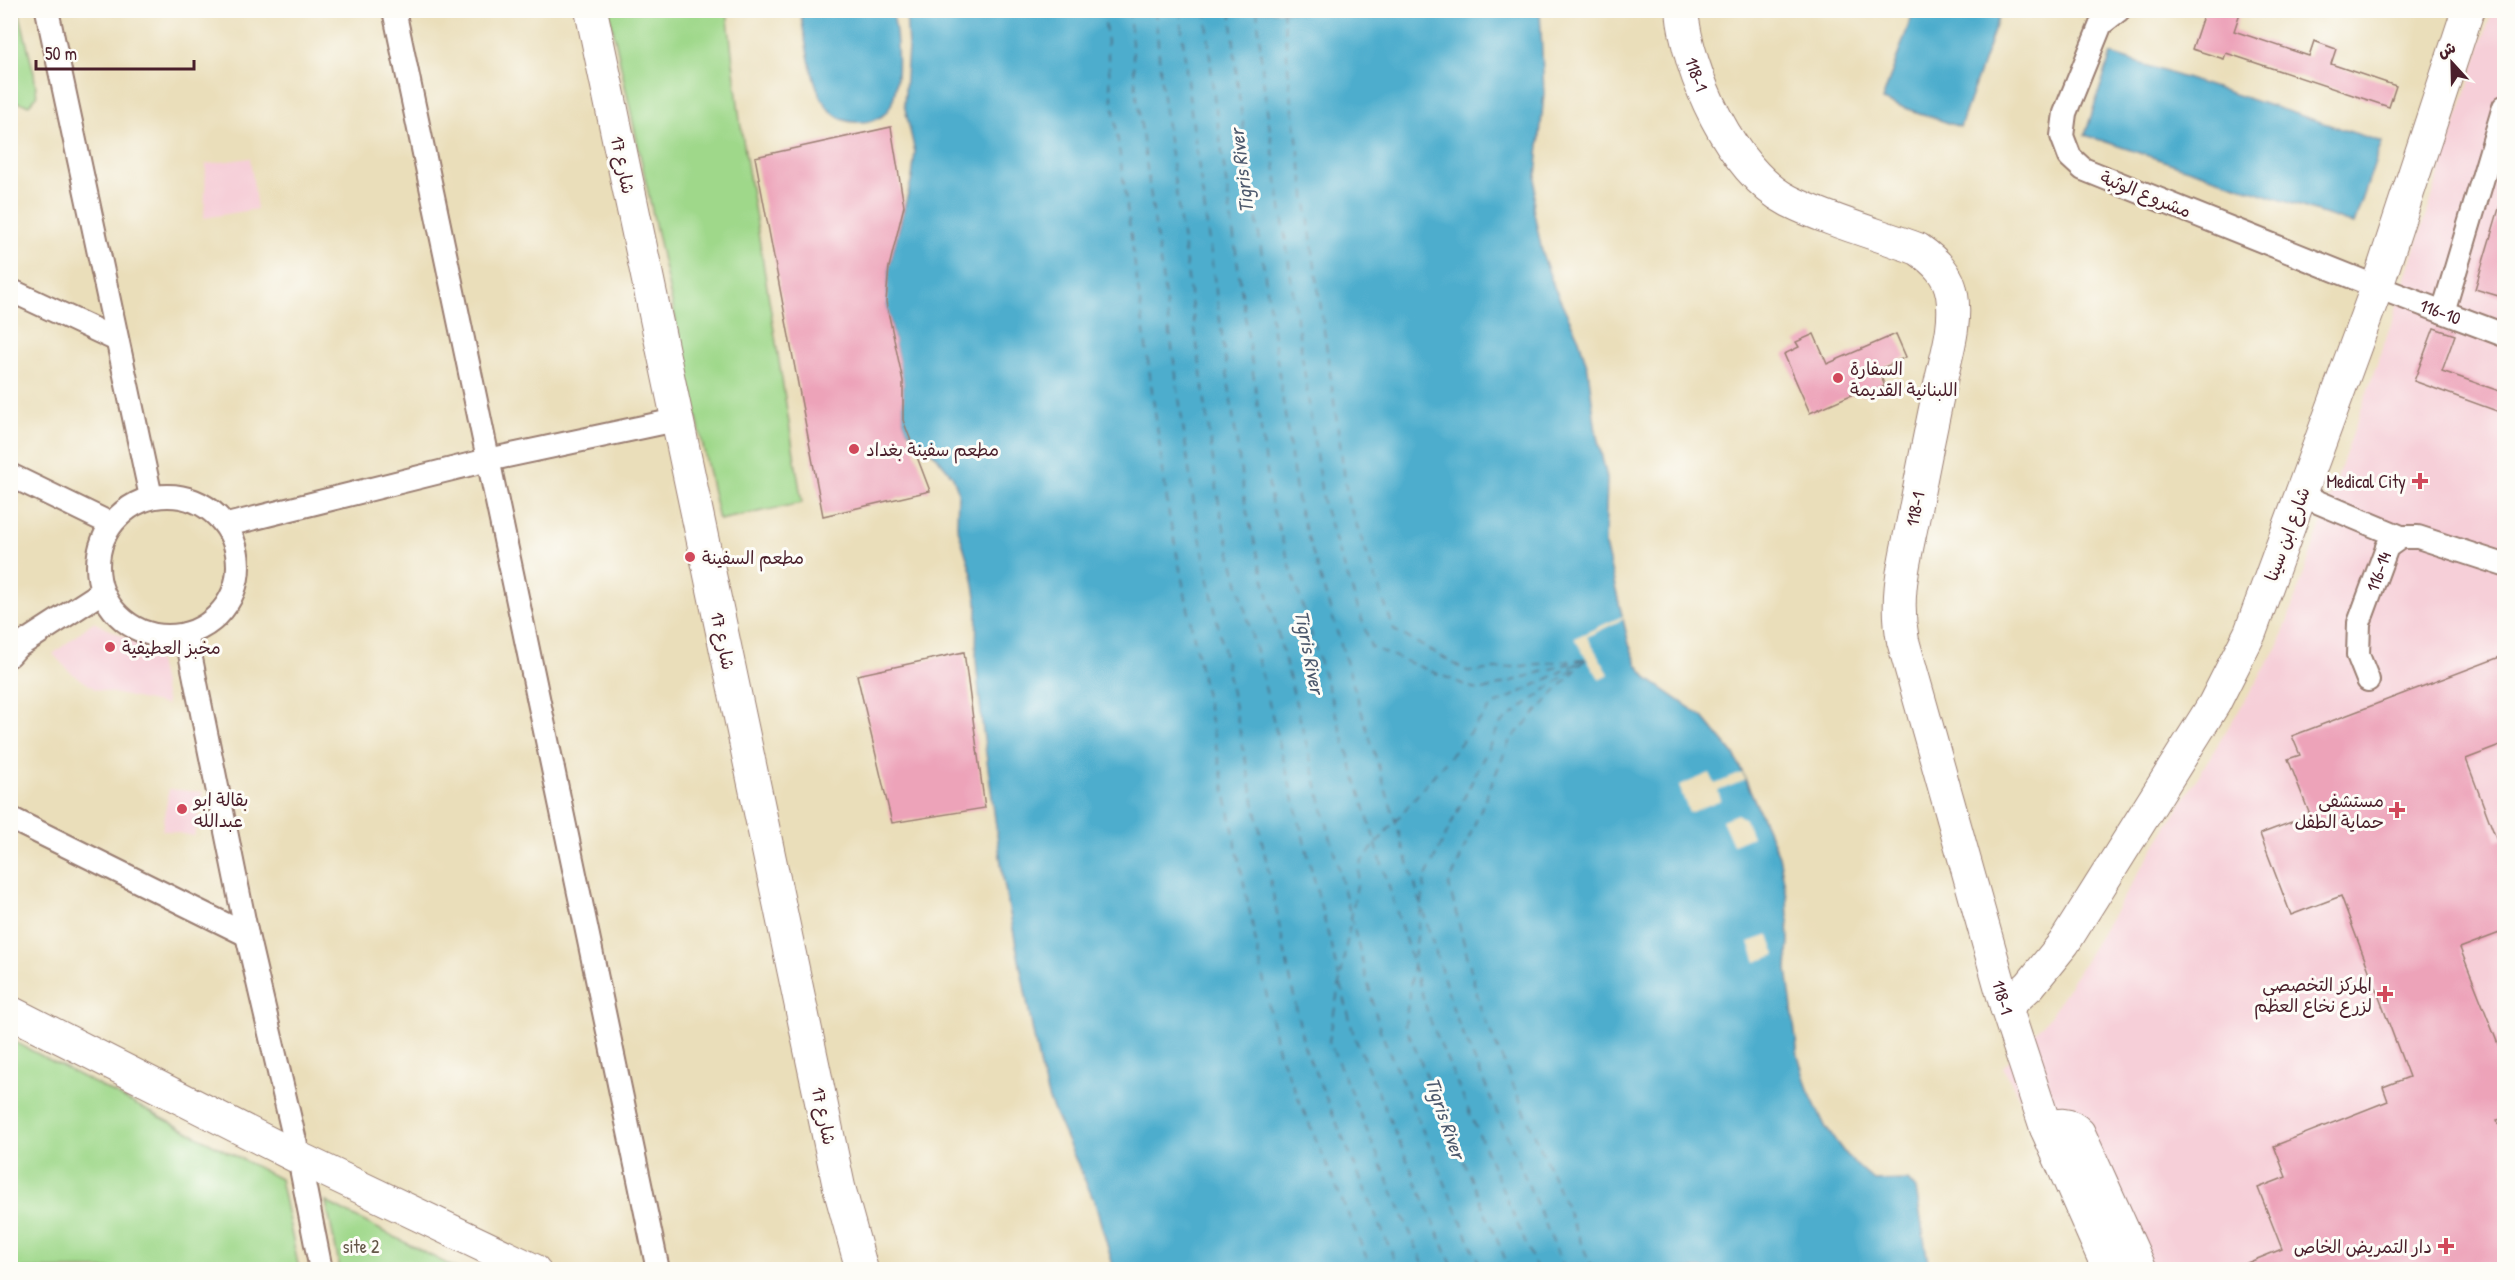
<svg xmlns="http://www.w3.org/2000/svg" width="2515" height="1280" viewBox="0 0 2515 1280" font-family="'Patrick Hand','Playpen Sans Arabic',sans-serif">
	<style>
		.built { fill: #f6cfd8 }
		.green { fill: #9fd88a; stroke: #747c5a; stroke-width: 1.5 }
		.water { fill: #4eadcd; stroke: #4c667c; stroke-width: 1.5 }
		.pier { fill: #eadeba }
		.lines { fill: none; stroke-linecap: round; stroke-linejoin: round }
		.ferry { stroke: #4c586c; stroke-width: 1.5; stroke-dasharray: 8 6; stroke-linecap: butt }
		.building { fill: #eda3b9 }
		.street-casing { stroke: #9a7e72; stroke-width: 26 }
		.secondary-casing { stroke: #9a7e72; stroke-width: 34 }
		.street { stroke: #fff; stroke-width: 22 }
		.secondary { stroke: #fff; stroke-width: 32 }
		.poi-dot { fill: #d1495b; stroke: #fdfcf7; stroke-width: 2 }
		.labels { text-anchor: middle; dominant-baseline: central; stroke-width: 6; stroke-linejoin: round; paint-order: stroke }
		.street-label { font-size: 18px; fill: #4a1f2b; stroke: #fdfcf7 }
		.poi-label { font-size: 18px; fill: #4a1f2b; stroke: #fdfcf7; text-anchor: start }
		.park-label { font-size: 18px; fill: #645648; stroke: #fdfcf7 }
		.water-label { font-size: 20px; font-style: italic; fill: #4c586c; stroke: #fdfcf7 }
	</style>
	<rect width="100%" height="100%" fill="#fdfcf7"/>
	<filter id="ink" filterUnits="userSpaceOnUse"><feTurbulence type="fractalNoise" baseFrequency=".0167" numOctaves="2"/><feDisplacementMap in="SourceGraphic" scale="12" xChannelSelector="R" yChannelSelector="G"/><feConvolveMatrix kernelMatrix="1 2 1 2 8 2 1 2 1" color-interpolation-filters="sRGB"/></filter>
	<filter id="wash" filterUnits="userSpaceOnUse"><feTurbulence type="fractalNoise" baseFrequency=".008" numOctaves="4" result="noise"/><feDisplacementMap in="SourceGraphic" scale="24" xChannelSelector="R" yChannelSelector="G"/><feGaussianBlur stdDeviation="1.35" result="paint"/><feColorMatrix in="noise" values="0 0 0 0 0 0 0 0 0 0 0 0 0 0 0 0 0 1.4 0 .05"/><feComposite in="paint" operator="in"/></filter>
	<g filter="url(#wash)">
		<rect width="100%" height="100%" fill="#eadeba"/>
		<path class="built" d="M2492 11H2504V1269H2110L2003 1067 2051 1015 2279 645 2393 318Z
			M250 158 257 209 204 218 206 164Z
			M93 622 156 651 167 705 95 689 69 671 53 654Z
			M169 789 203 792 194 836 162 830Z"/>
		<path class="green" d="M11 10 19 11 34 74 37 96 29 105 11 101Z
			M609 11H727L740 121 802 503 719 520Z
			M11 1040 280 1179 299 1269H11Z
			M326 1202 457 1269H340Z"/>
		<path class="water" d="M1914 10 2001 11 1960 127 1882 100Z
			M800 11H892C898 33 902 90 888 110 881 120 867 123 855 122 843 122 831 114 825 104 809 78 806 40 800 11Z
			M906 11H1540L1544 94 1533 208 1543 256 1554 287 1579 339 1588 369 1596 432 1607 478 1605 545 1629 644 1637 664 1648 679 1703 717 1735 756 1779 856 1787 896 1789 941 1787 969 1798 1056 1808 1090 1826 1128 1846 1155 1875 1181 1908 1180 1916 1189 1929 1269H1114L1095 1203 1049 1100 1040 1068 1003 878 982 724 976 660 977 602 972 574 957 526 958 491 953 477 937 457 907 430 903 420V381L886 302 889 267 912 178 915 152 904 104 908 48Z
			M2111 54 2382 142 2354 224 2085 135Z"/>
		<path class="pier" d="M1623 616V619L1587 637 1609 674 1600 680 1574 638Z
			M1710 773 1715 784 1742 773 1746 780 1718 791 1721 800 1689 813 1679 786Z
			M1737 814 1745 819 1752 837 1733 845 1722 820Z
			M1769 935 1776 955 1756 962 1749 942Z"/>
		<g class="lines">
			<path class="ferry" d="M1104 10 1111 90 1169 515 1278 1051 1372 1270
				M1129 10 1136 90 1195 512 1304 1046 1399 1270
				M1155 10 1162 90 1220 511 1354 1036 1454 1270
				M1180 10 1188 89 1246 509 1380 1030 1482 1270
				M1206 10 1213 89 1272 507 1430 1020 1537 1270
				M1231 10 1238 89 1298 505 1455 1015 1565 1270
				M1257 10 1264 88 1323 503 1371 647 1480 691 1587 658
				M1283 10 1290 88 1348 501 1394 630 1469 672 1583 659
				M1586 659 1510 740 1449 885 1481 1010 1593 1270
				M1422 903 1425 878 1500 724 1584 661
				M1421 908 1405 1025 1510 1270
				M1341 975 1361 862 1491 707 1581 662
				M1340 980 1329 1041 1426 1270"/>
		</g>
		<g id="blocks">
			<path class="building" d="M2205 10H2241L2234 31 2309 56 2314 41 2336 49 2331 64 2396 86 2389 107 2226 53 2224 59 2192 49Z
				M891 127 904 206 889 267 886 302 903 381V420L930 491 823 516 755 157Z
				M2500 205 2505 206V298L2475 289Z
				M2434 328 2455 335 2442 371 2505 393V414L2414 381Z
				M1814 334 1827 364 1896 334 1906 357 1878 370 1885 386 1862 396 1860 391 1810 413 1784 354 1799 347 1796 342Z
				M964 652 985 808 892 823 857 675Z
				M2505 655V744L2466 759 2497 841 2505 838V931L2460 948 2505 1062V1118L2497 1120 2505 1140V1266L2495 1269H2232L2282 1249 2258 1188 2286 1177 2274 1146 2388 1101 2383 1087 2409 1077 2341 896 2291 915 2260 834 2310 815 2288 759 2300 755 2292 736Z"/>
		</g>
	</g>
	<g filter="url(#ink)">
		<use href="#blocks" fill-opacity="0" stroke="#9a7e72" stroke-width="1.5"/>
		<g class="lines">
			<g class="street-casing">
				<g id="street">
					<path d="M47 10 151 497"/>
					<path d="M394 10 658 1270"/>
					<path id="s1" d="M2119 10 2101 24 2065 113 2062 136 2070 157 2083 169 2377 287 2504 335"/>
					<path d="M10 290 117 340"/>
					<path d="M2443 312 2504 107"/>
					<path d="M10 475 111 524"/>
					<path d="M2301 495 2401 537"/>
					<circle cx="168" cy="566" r="70"/>
					<path d="M227 525 488 460 676 420"/>
					<path d="M186 634 247 935 299 1158 321 1270"/>
					<path d="M10 655 17 647 102 592"/>
					<path id="s2" d="M2368 680 2358 655 2359 623 2387 547 2401 537H2418L2504 565"/>
					<path d="M10 818 247 935"/>
				</g>
			</g>
			<g class="secondary-casing">
				<g id="secondary">
					<path d="M591 10 839 1187 862 1270"/>
					<path id="s3" d="M1682 10C1687 72 1732 172 1789 201 1827 220 1877 234 1918 249 1935 261 1949 274 1952 295 1957 325 1946 356 1940 385 1931 428 1922 472 1914 515 1905 560 1894 595 1903 641L2006 1007 2046 1128 2109 1270"/>
					<path d="M2006 1007 2030 985 2064 943 2214 704 2250 633 2377 287 2468 10"/>
					<path d="M10 1012 299 1158 534 1270"/>
					<path d="M2046 1128C2059 1124 2069 1122 2079 1133L2141 1270"/>
				</g>
			</g>
			<use href="#street" class="street"/>
			<use href="#secondary" class="secondary"/>
		</g>
	</g>
	<g class="poi-dot">
		<circle cx="1838" cy="378" r="6"/>
		<circle cx="854" cy="449" r="6"/>
		<path d="M2417 472h6v6h6v6h-6v6h-6v-6h-6v-6h6z"/>
		<circle cx="690" cy="557" r="6"/>
		<circle cx="110" cy="647" r="6"/>
		<circle cx="182" cy="809" r="6"/>
		<path d="M2394 801h6v6h6v6h-6v6h-6v-6h-6v-6h6z"/>
		<path d="M2382 985h6v6h6v6h-6v6h-6v-6h-6v-6h6z"/>
		<path d="M2443 1237h6v6h6v6h-6v6h-6v-6h-6v-6h6z"/>
	</g>
	<g class="labels">
		<g class="street-label">
			<text stroke="none"><textPath href="#s3" startOffset="66">118-1</textPath></text>
			<text transform="translate(623 165) rotate(78)">شارع 17</text>
			<text transform="translate(2146 194) rotate(22)">مشروع الوثبة</text>
			<text stroke="none"><textPath href="#s1" startOffset="567">116-10</textPath></text>
			<text transform="translate(1915 509) rotate(-79)">118-1</text>
			<text transform="translate(2287 534) rotate(-70)">شارع ابن سينا</text>
			<text stroke="none"><textPath href="#s2" startOffset="114">116-14</textPath></text>
			<text transform="translate(723 641) rotate(78)">شارع 17</text>
			<text stroke="none"><textPath href="#s3" startOffset="1144">118-1</textPath></text>
			<text transform="translate(824 1116) rotate(78)">شارع 17</text>
		</g>
		<g class="poi-label">
			<text x="1850" y="368">السفارة<tspan x="1850" dy="21">اللبنانية القديمة</tspan></text>
			<text x="866" y="449">مطعم سفينة بغداد</text>
			<text x="2406" y="481" text-anchor="end">Medical City</text>
			<text x="702" y="557">مطعم السفينة</text>
			<text x="122" y="647">مخبز العطيفية</text>
			<text x="194" y="799">بقالة ابو<tspan x="194" dy="21">عبدالله</tspan></text>
			<text x="2384" y="800" text-anchor="end">مستشفى<tspan x="2384" dy="21">حماية الطفل</tspan></text>
			<text x="2372" y="984" text-anchor="end">المركز التخصصي<tspan x="2372" dy="21">لزرع نخاع العظم</tspan></text>
			<text x="2432" y="1246" text-anchor="end">دار التمريض الخاص</text>
		</g>
		<g class="park-label">
			<text x="361" y="1246">site 2</text>
		</g>
		<g class="water-label">
			<text transform="translate(1241 171) rotate(-97)">Tigris River</text>
			<text transform="translate(1310 652) rotate(79)">Tigris River</text>
			<text transform="translate(1446 1118) rotate(71)">Tigris River</text>
		</g>
	</g>
	<rect width="2515" height="1280" fill="none" stroke="#fdfcf7" stroke-width="36"/>
	<g transform="translate(2452 63) rotate(338)" stroke="#fdfcf7" stroke-width="4.5" paint-order="stroke">
	<path d="M0-4.5L10 22L0 15L-10 22Z" fill="#4a1f2b"/>
	<text y="-9" font-size="16" font-weight="bold" text-anchor="middle" fill="#4a1f2b">ش</text>
	</g>
	<path d="M36 60v9h158v-9" fill="none" stroke="#4a1f2b" stroke-width="3"/>
	<text x="45" y="60" font-size="18" fill="#4a1f2b" stroke="#fdfcf7" stroke-width="4.5" paint-order="stroke">50 m</text>
</svg>
